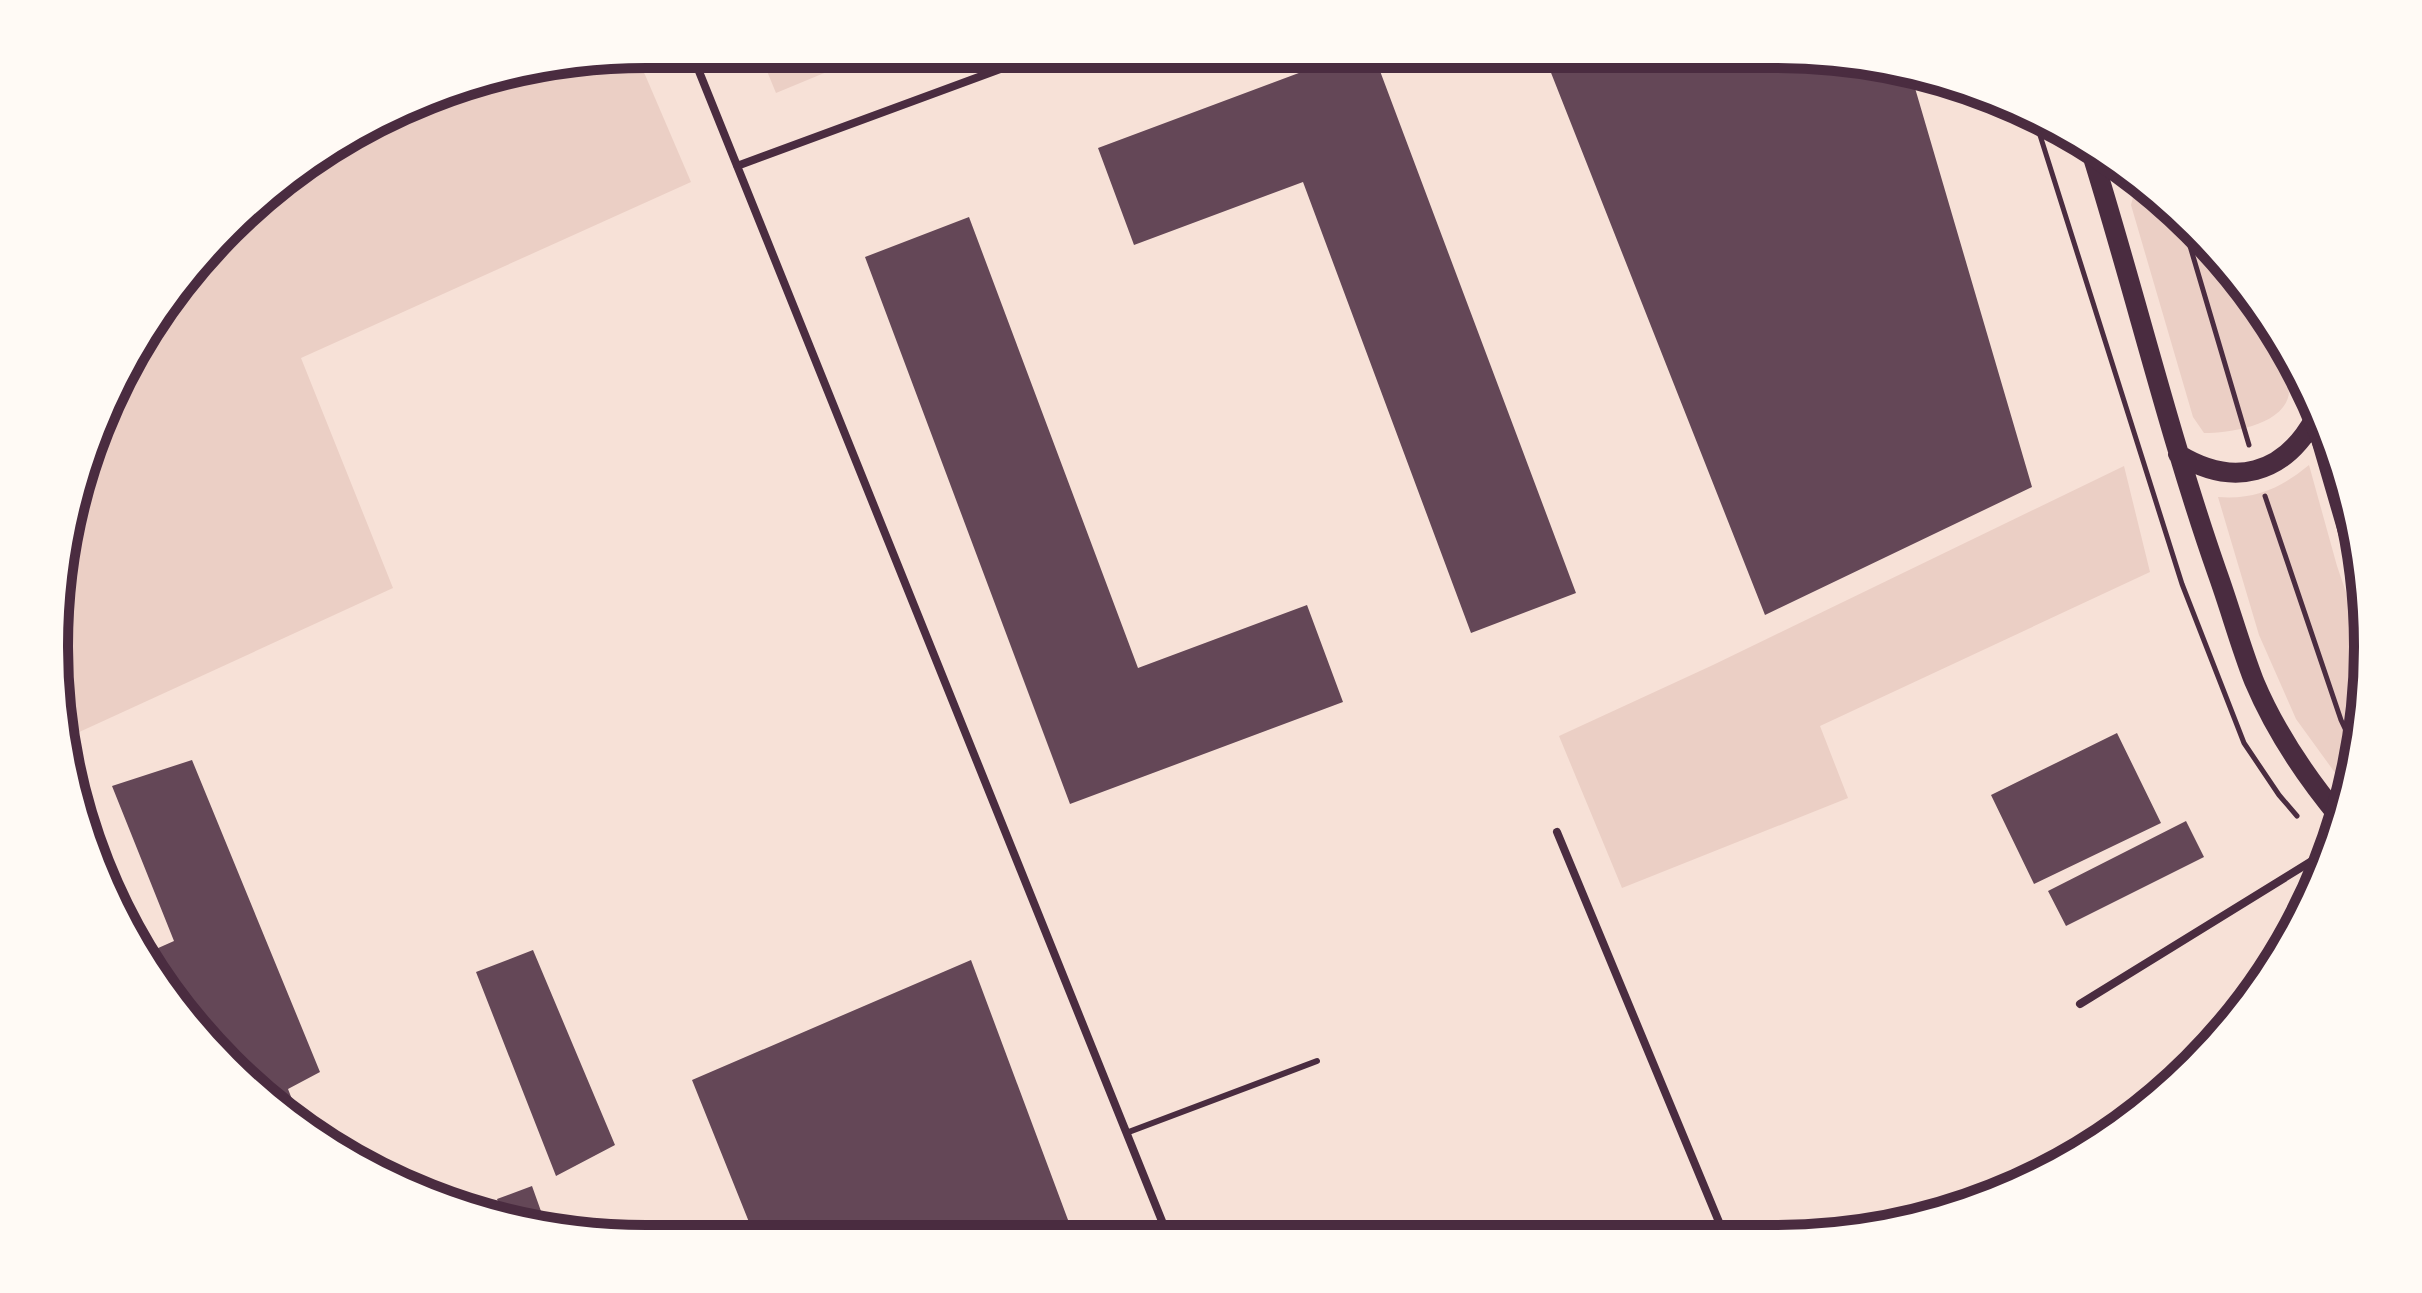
<svg xmlns="http://www.w3.org/2000/svg" width="2422" height="1293" viewBox="0 0 2422 1293" font-family="Overpass,sans-serif">
	<style>
		.green { fill: #ebcfc5 }
		.building { fill: #644757 }
		.lines { fill: none; stroke-linecap: round; stroke-linejoin: round }
		.path { stroke: #4a2c40; stroke-width: 5 }
		.service { stroke: #4a2c40; stroke-width: 6 }
		.minor { stroke: #4a2c40; stroke-width: 8 }
		.primary { stroke: #4a2c40; stroke-width: 20 }
		.rim { fill: none; stroke: #4a2c40; stroke-width: 10 }
	</style>
	<rect width="100%" height="100%" fill="#f7e1d7"/>
	<path class="green" d="M760 54H870L776 93Z
		M637 56 691 182 301 358 393 588 64 739 59 723 55 607 74 494 154 318 244 221 246 223 245 220 285 177 456 86Z
		M2138 178 2221 256 2269 322 2289 393C2285 425 2230 433 2204 433L2193 417 2131 205Z
		M2309 465 2337 566 2365 648 2367 686 2349 792 2296 719 2259 635 2218 497C2255 500 2281 488 2309 465Z
		M2124 466 2150 572 1820 726 1848 798 1622 888 1559 736 1713 665Z"/>
	<path class="building" d="M1347 55H1374L1576 593 1471 633 1303 182 1134 245 1098 148Z
		M1544 55H1814L1910 71 2032 487 1765 615Z
		M969 217 1138 668 1307 605 1343 702 1070 804 865 257Z
		M2117 733 2161 823 2034 884 1991 795Z
		M192 760 320 1072 288 1089 299 1117 227 1065 147 953 174 941 112 786Z
		M2186 821 2204 857 2066 926 2048 891Z
		M533 950 615 1145 556 1176 476 972Z
		M971 960 1074 1236 755 1237 692 1080Z
		M532 1186 547 1228 505 1221 497 1199Z"/>
	<g class="lines">
		<path class="path" d="M2033 113 2182 584 2244 743 2279 795 2297 816
			M2182 219 2249 445
			M2265 496 2341 720 2356 752"/>
		<path class="service" d="M1126 1133 1317 1061"/>
		<path class="minor" d="M692 54 1168 1236
			M737 166 1041 54
			M1557 832 1724 1234
			M2080 1004 2328 851"/>
		<path class="primary" d="M2090 148C2134 288 2168 432 2217 572 2230 608 2240 645 2254 681 2275 731 2306 777 2341 819
			M2307 391 2363 583
			M2178 454C2233 488 2284 475 2315 418"/>
	</g>
	<path d="M0 0H2422V1293H0ZM646 68H1776A578 578 0 0 1 2354 646V647A578 578 0 0 1 1776 1225H646A578 578 0 0 1 68 647V646A578 578 0 0 1 646 68Z" fill="#fffaf5" fill-rule="evenodd"/>
	<path class="rim" d="M646 68H1776A578 578 0 0 1 2354 646V647A578 578 0 0 1 1776 1225H646A578 578 0 0 1 68 647V646A578 578 0 0 1 646 68Z"/>
</svg>
